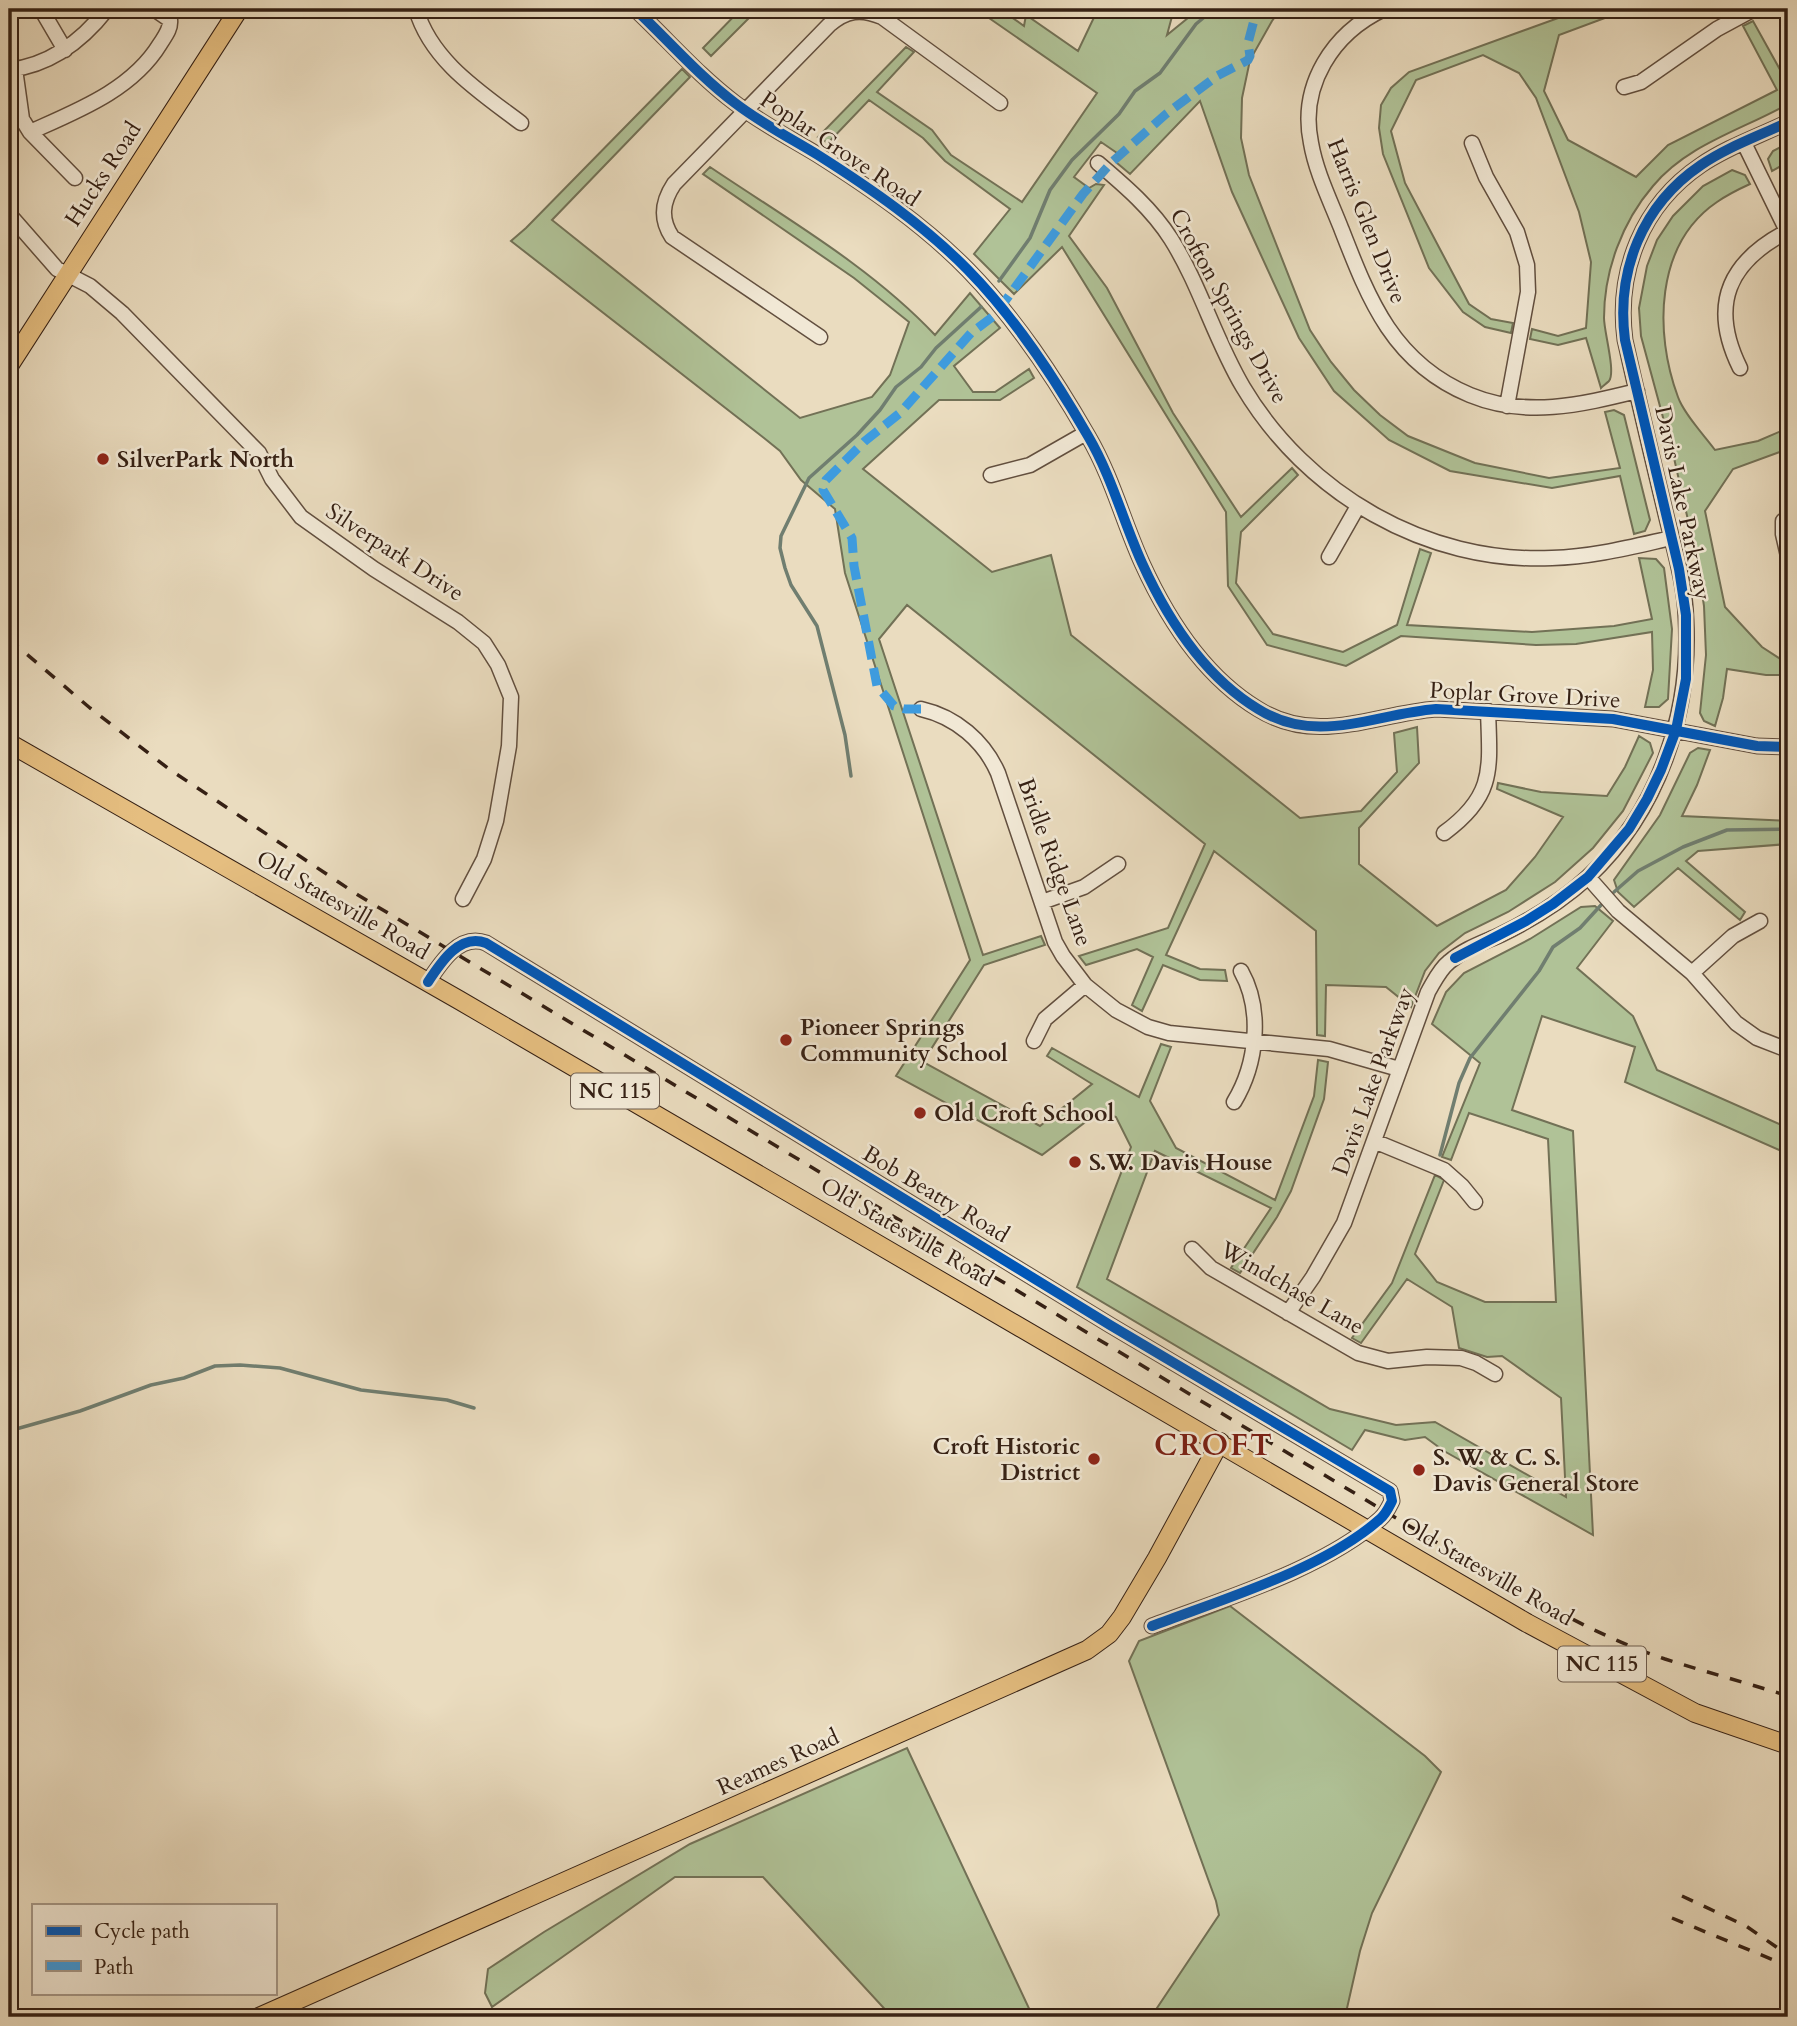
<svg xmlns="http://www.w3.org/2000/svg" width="1797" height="2026" viewBox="0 0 1797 2026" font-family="Cardo,serif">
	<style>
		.green { fill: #b0c297; stroke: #727156; stroke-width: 2 }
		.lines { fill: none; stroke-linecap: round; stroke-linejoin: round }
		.stream { stroke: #707e70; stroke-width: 3.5 }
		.minor-casing { stroke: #624f3f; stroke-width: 17 }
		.major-casing { stroke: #352014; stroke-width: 20 }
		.minor { stroke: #f1e8d5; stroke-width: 14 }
		.major { stroke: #e5be80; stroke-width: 18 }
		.rail { stroke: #352014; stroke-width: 3.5; stroke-dasharray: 12 12; stroke-linecap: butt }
		.quiet { stroke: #3e9bde; stroke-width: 9; stroke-dasharray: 18 9; stroke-linecap: butt }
		.cycleway-casing { stroke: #f1e8d5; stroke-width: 15 }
		.cycleway { stroke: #0057b8; stroke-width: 10 }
		.poi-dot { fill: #8f2418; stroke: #f1e8d5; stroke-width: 2.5 }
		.labels { text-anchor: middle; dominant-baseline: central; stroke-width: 5; stroke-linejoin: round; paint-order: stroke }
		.shield { fill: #f1e8d5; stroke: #6d5c4e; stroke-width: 2 }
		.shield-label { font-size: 21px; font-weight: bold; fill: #352014 }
		.street-label { font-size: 23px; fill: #352014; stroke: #f1e8d5 }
		.poi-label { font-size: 23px; font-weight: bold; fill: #352014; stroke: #f1e8d5; text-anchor: start }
		.district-label { font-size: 30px; font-weight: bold; letter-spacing: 2px; fill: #7a1f14; stroke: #f1e8d5 }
	</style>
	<rect width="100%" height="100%" fill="#eadcbf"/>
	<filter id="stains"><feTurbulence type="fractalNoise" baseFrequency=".00286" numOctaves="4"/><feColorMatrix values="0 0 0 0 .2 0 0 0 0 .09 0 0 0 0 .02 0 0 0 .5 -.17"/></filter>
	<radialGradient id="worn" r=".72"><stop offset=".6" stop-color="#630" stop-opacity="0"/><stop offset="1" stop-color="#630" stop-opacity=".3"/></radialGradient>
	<path class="green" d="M741 9H758L711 56 703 48Z
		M976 9H1000L1024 26 1026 15 1078 51 1098 9H1174L1167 35 1199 9H1281L1272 21 1250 60 1242 98 1241 138 1249 175 1310 330 1331 362 1354 390 1380 415 1408 436 1475 463 1549 478 1620 468 1605 412 1614 410 1624 415 1650 520 1645 531 1634 534 1620 476 1552 488 1450 471 1389 440 1334 391 1299 338 1232 192 1200 101 1130 174 1117 163V153L1101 142 1074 177 1089 188 1096 184 1104 185 1069 236 1107 288 1173 413 1241 517 1292 468 1298 475 1241 532 1236 583 1273 634 1343 652 1397 625 1420 549 1431 553 1407 625 1532 632 1614 626 1652 619 1639 558 1656 559 1664 568 1672 629 1668 699 1659 707H1645L1653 670 1652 632 1576 644 1536 645 1401 636 1346 666 1267 645 1228 586 1226 512 1062 247 1014 294 974 254 1010 209 945 161 923 138 869 100 828 143 818 137 906 47 914 52 877 92 932 130 951 155 1022 202 1097 93Z
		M1583 9H1629L1559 35 1544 91 1568 140 1636 177 1668 145 1777 90 1743 26 1753 21 1788 84V104C1742 130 1688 144 1653 186 1622 222 1604 271 1604 318 1604 332 1616 372 1609 381 1608 382 1602 387 1601 388L1586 338 1558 345 1530 339 1532 329 1558 336 1586 328 1591 262 1579 212 1536 98 1519 73 1483 55 1416 80 1391 131 1405 183 1469 304 1491 319 1513 323 1511 333 1485 327 1463 312 1429 268 1383 154 1379 128 1381 105 1391 88 1409 72Z
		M682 69 690 77 552 220 800 418 872 397 890 375 909 322 854 278 703 174 710 167C787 219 871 267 935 335L970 293 1000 328 954 366 973 392H995L1029 369 1034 378 1000 400H939L863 469 992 572 1051 555 1071 635 1300 818 1361 811 1397 772 1394 733 1417 727 1419 763 1359 828V864L1437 926 1506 890 1535 857 1563 817 1497 789 1498 783 1541 792 1607 796 1625 767 1639 736 1650 743 1653 753 1623 811 1593 848 1555 882 1508 912 1465 933 1439 953 1425 971 1411 1007 1386 987 1326 985 1325 1036 1317 1035 1316 931 1214 851 1166 955 1200 969 1225 970 1227 981 1200 980 1163 965 1142 1011 1132 1005 1153 957 1137 949 1086 965 1079 956 1168 928 1205 844 907 605 879 639 983 955 1041 936 1045 945 984 965 923 1062 1040 1126 1092 1084 1047 1056 1052 1048 1139 1097 1161 1044 1171 1047 1150 1101 1176 1148 1275 1200 1314 1096 1318 1060 1328 1062 1324 1099 1291 1191 1277 1217 1240 1273 1231 1268 1271 1208 1155 1151 1107 1279 1330 1409 1396 1425 1435 1422 1566 1497 1561 1398 1502 1356 1487 1357 1459 1348 1452 1307 1407 1279 1361 1343 1352 1338 1392 1283 1435 1175 1444 1180 1415 1254 1437 1282 1485 1302H1556L1548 1139 1469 1113 1451 1160 1442 1157 1480 1063 1432 1024 1446 992 1464 973 1530 939 1581 907 1595 906 1613 921 1577 968 1633 1016 1657 1070 1788 1128V1154L1625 1082 1635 1047 1542 1016 1512 1110 1573 1131 1593 1535 1444 1451 1425 1437 1405 1440 1365 1430 1352 1450 1077 1287 1131 1147 1116 1117 1100 1111 1042 1155 896 1076 970 960 845 573 835 509 801 480 780 451 764 438 511 241 526 228Z
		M1788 143V162L1772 171 1768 159 1773 151Z
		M1732 170 1745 175 1750 184C1739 189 1727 195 1717 202 1655 244 1654 333 1678 397 1684 414 1704 435 1715 450L1758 441 1788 428V449L1733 469 1705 511 1725 607 1762 647 1788 664V675H1766L1727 669 1723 698 1715 726 1704 721 1700 713 1706 655 1704 606 1697 560 1674 458 1641 336 1639 308 1647 266 1657 240 1673 216 1703 186Z
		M1698 748 1710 750 1697 785 1682 816 1788 821V844L1698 851 1686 861 1745 912 1740 920 1678 868 1634 907 1618 892 1614 880 1660 815 1690 753Z
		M1230 1606 1425 1756 1441 1772 1372 1913 1360 1951 1345 2017H1151L1219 1915 1216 1901 1129 1661 1139 1641Z
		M907 1748 1033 2017H892L763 1877H675L492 2007 485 1993 488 1969 544 1932 690 1844Z"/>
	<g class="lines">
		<path class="stream" d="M999 281 1030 238 1050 190 1072 160 1119 114 1135 91 1160 73 1196 24 1214 9
			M851 776 845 735 817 626 791 585 785 568 780 548 781 536 809 478 857 435 880 410 896 387 921 367 936 348 981 307
			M1614 892 1638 871 1683 847 1727 830 1788 829
			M1440 1155 1459 1083 1470 1058 1539 971 1553 947 1580 928 1601 905
			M9 1431 80 1411 151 1385 184 1378 215 1366 240 1365 280 1368 361 1390 447 1400 474 1408"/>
		<g class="minor-casing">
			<path id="minor" d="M41 9 65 50
				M416 9C431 61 480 92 521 123
				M635 9C668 40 699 76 735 103 761 123 790 138 818 155 870 188 924 225 968 270 1016 319 1054 377 1088 436 1112 477 1123 521 1142 563 1167 618 1205 677 1258 709 1317 746 1373 714 1436 709L1613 719 1757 746 1788 747
				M1384 9C1333 33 1299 85 1311 143 1316 172 1330 200 1341 228 1369 300 1393 363 1470 395 1526 418 1580 405 1637 391
				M15 69 22 119 30 132 75 178
				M9 70C51 65 82 41 107 9
				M1624 87 1641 82 1717 29 1754 9
				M30 132C77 111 132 90 160 44 165 36 171 29 170 20L154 9
				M1472 143 1486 177 1517 232 1527 265 1528 292 1507 406
				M1744 143 1787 231
				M1098 163C1125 186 1152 209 1171 239 1200 285 1215 340 1243 387 1306 493 1426 564 1552 558 1593 557 1631 547 1671 538
				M9 214 57 269 90 286 122 313 259 453 272 479 301 517 374 569 458 622 484 643 498 665 511 697 509 746 496 821 484 859 463 899
				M820 337 672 237C660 219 662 202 674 184L829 25C846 10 861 8 882 17L1000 103
				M1740 368C1709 305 1728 262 1788 231
				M991 475 1030 465 1086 433
				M1783 521V534L1788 556
				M1329 557 1358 506
				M921 709C956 717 984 741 998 773L1055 942 1063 956 1085 985 1116 1010 1148 1027 1169 1033 1329 1049 1399 1069
				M1444 833C1495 796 1490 769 1488 711
				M1588 877 1618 911 1692 973 1736 1023 1757 1038 1788 1050
				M1042 902 1084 887 1118 864
				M1692 973 1733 936 1760 921
				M428 982C441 962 460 933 486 943L1110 1325 1390 1491 1392 1501C1389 1507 1386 1514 1380 1519 1324 1569 1223 1599 1152 1626
				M1034 1041 1045 1019 1085 985
				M1234 1102C1257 1064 1263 1010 1241 971
				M1374 1141 1444 1170 1462 1186 1475 1202
				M1192 1249 1211 1268 1358 1353 1388 1361 1427 1357 1461 1358 1476 1363 1495 1374
				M1288 1313 1313 1277 1344 1223 1428 992C1434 982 1439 970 1449 962 1464 949 1482 943 1500 935 1531 920 1562 901 1588 877 1659 811 1691 713 1686 619 1685 584 1674 549 1666 515 1652 457 1638 398 1625 340 1616 271 1642 205 1701 165 1727 147 1759 136 1788 122"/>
		</g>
		<g class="major-casing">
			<path id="major" d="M9 366 239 9
				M9 743 459 1000 1527 1623 1695 1713 1788 1745
				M259 2017 1087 1650 1109 1634 1122 1617 1157 1558 1220 1442"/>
		</g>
		<use href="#minor" class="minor"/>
		<use href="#major" class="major"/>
		<path class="rail" d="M9 639 90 708 169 769 358 895 1446 1548C1517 1589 1588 1633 1665 1659 1706 1672 1747 1683 1788 1696
			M1682 1896 1746 1926 1788 1955
			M1672 1918 1788 1966"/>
		<path class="quiet" d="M921 709H905L894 706 877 686 854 566 852 538 823 490 826 480 865 441 900 413 971 333 995 315 1083 194 1112 162 1166 114 1217 76 1248 60 1250 56 1248 43 1257 9"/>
		<g class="cycleway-casing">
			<path id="cycleway" d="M635 9C668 40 699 76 735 103 761 123 790 138 818 155 870 188 924 225 968 270 1016 319 1054 377 1088 436 1112 477 1123 521 1142 563 1167 618 1205 677 1258 709 1317 746 1373 714 1436 709L1613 719 1757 746 1788 747
				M1455 958 1526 921 1553 904 1588 877 1629 829 1647 799 1661 770 1676 730 1686 679V615L1679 569 1625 340C1616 271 1642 205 1701 165 1727 147 1759 136 1788 122
				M428 982C441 962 460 933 486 943L1110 1325 1390 1491 1392 1501C1389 1507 1386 1514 1380 1519 1324 1569 1223 1599 1152 1626"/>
		</g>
		<use href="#cycleway" class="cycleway"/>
	</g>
	<g class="poi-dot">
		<circle cx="103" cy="459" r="7"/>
		<circle cx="786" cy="1040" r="7"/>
		<circle cx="920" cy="1113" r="7"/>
		<circle cx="1075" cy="1162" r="7"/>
		<circle cx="1094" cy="1459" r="7"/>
		<circle cx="1419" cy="1470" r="7"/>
	</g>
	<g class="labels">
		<g class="shield">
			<rect x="571" y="1073.5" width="88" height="35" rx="5"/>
			<rect x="1558" y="1646.5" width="88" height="35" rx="5"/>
		</g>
		<g class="shield-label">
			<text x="615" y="1091">NC 115</text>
			<text x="1602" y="1664">NC 115</text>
		</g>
		<g class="street-label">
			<text transform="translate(840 149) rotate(34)">Poplar Grove Road</text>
			<text transform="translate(103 174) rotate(-57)">Hucks Road</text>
			<text transform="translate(1367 221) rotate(68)">Harris Glen Drive</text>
			<text transform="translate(1229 306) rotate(61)">Crofton Springs Drive</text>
			<text transform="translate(1683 503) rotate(78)">Davis Lake Parkway</text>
			<text transform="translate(395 552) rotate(33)">Silverpark Drive</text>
			<text transform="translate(1525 695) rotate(3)">Poplar Grove Drive</text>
			<text transform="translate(1055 862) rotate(70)">Bridle Ridge Lane</text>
			<text transform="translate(343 905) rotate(30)">Old Statesville Road</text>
			<text transform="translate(1373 1081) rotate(-70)">Davis Lake Parkway</text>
			<text transform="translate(936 1194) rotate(31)">Bob Beatty Road</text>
			<text transform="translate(907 1232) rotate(30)">Old Statesville Road</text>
			<text transform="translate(1292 1288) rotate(30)">Windchase Lane</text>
			<text transform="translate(1487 1571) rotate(30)">Old Statesville Road</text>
			<text transform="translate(778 1762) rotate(-24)">Reames Road</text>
		</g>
		<g class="poi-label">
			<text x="117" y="459">SilverPark North</text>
			<text x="800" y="1027">Pioneer Springs<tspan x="800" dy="26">Community School</tspan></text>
			<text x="934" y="1113">Old Croft School</text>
			<text x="1089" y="1162">S.W. Davis House</text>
			<text x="1080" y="1446" text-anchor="end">Croft Historic<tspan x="1080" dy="26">District</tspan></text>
			<text x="1433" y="1457">S. W. &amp; C. S.<tspan x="1433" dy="26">Davis General Store</tspan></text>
		</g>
		<g class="district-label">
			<text x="1214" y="1445">CROFT</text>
		</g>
	</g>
	<rect width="1797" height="2026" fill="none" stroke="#eadcbf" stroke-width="35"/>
	<rect x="10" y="10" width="1776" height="2005" fill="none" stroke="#352014" stroke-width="3.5"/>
	<rect x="18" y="18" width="1762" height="1991" fill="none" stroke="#352014" stroke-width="2"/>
	<rect x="32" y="1904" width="245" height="91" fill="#f1e8d5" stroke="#a69888" stroke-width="2"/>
	<rect x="46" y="1926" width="35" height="10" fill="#0057b8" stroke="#a69888" stroke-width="2"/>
	<text x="94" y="1938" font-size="21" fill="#352014">Cycle path</text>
	<rect x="46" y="1961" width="35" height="10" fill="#3e9bde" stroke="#a69888" stroke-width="2"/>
	<text x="94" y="1974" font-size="21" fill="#352014">Path</text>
	<rect width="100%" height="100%" filter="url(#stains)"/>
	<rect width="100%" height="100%" fill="url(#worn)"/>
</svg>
